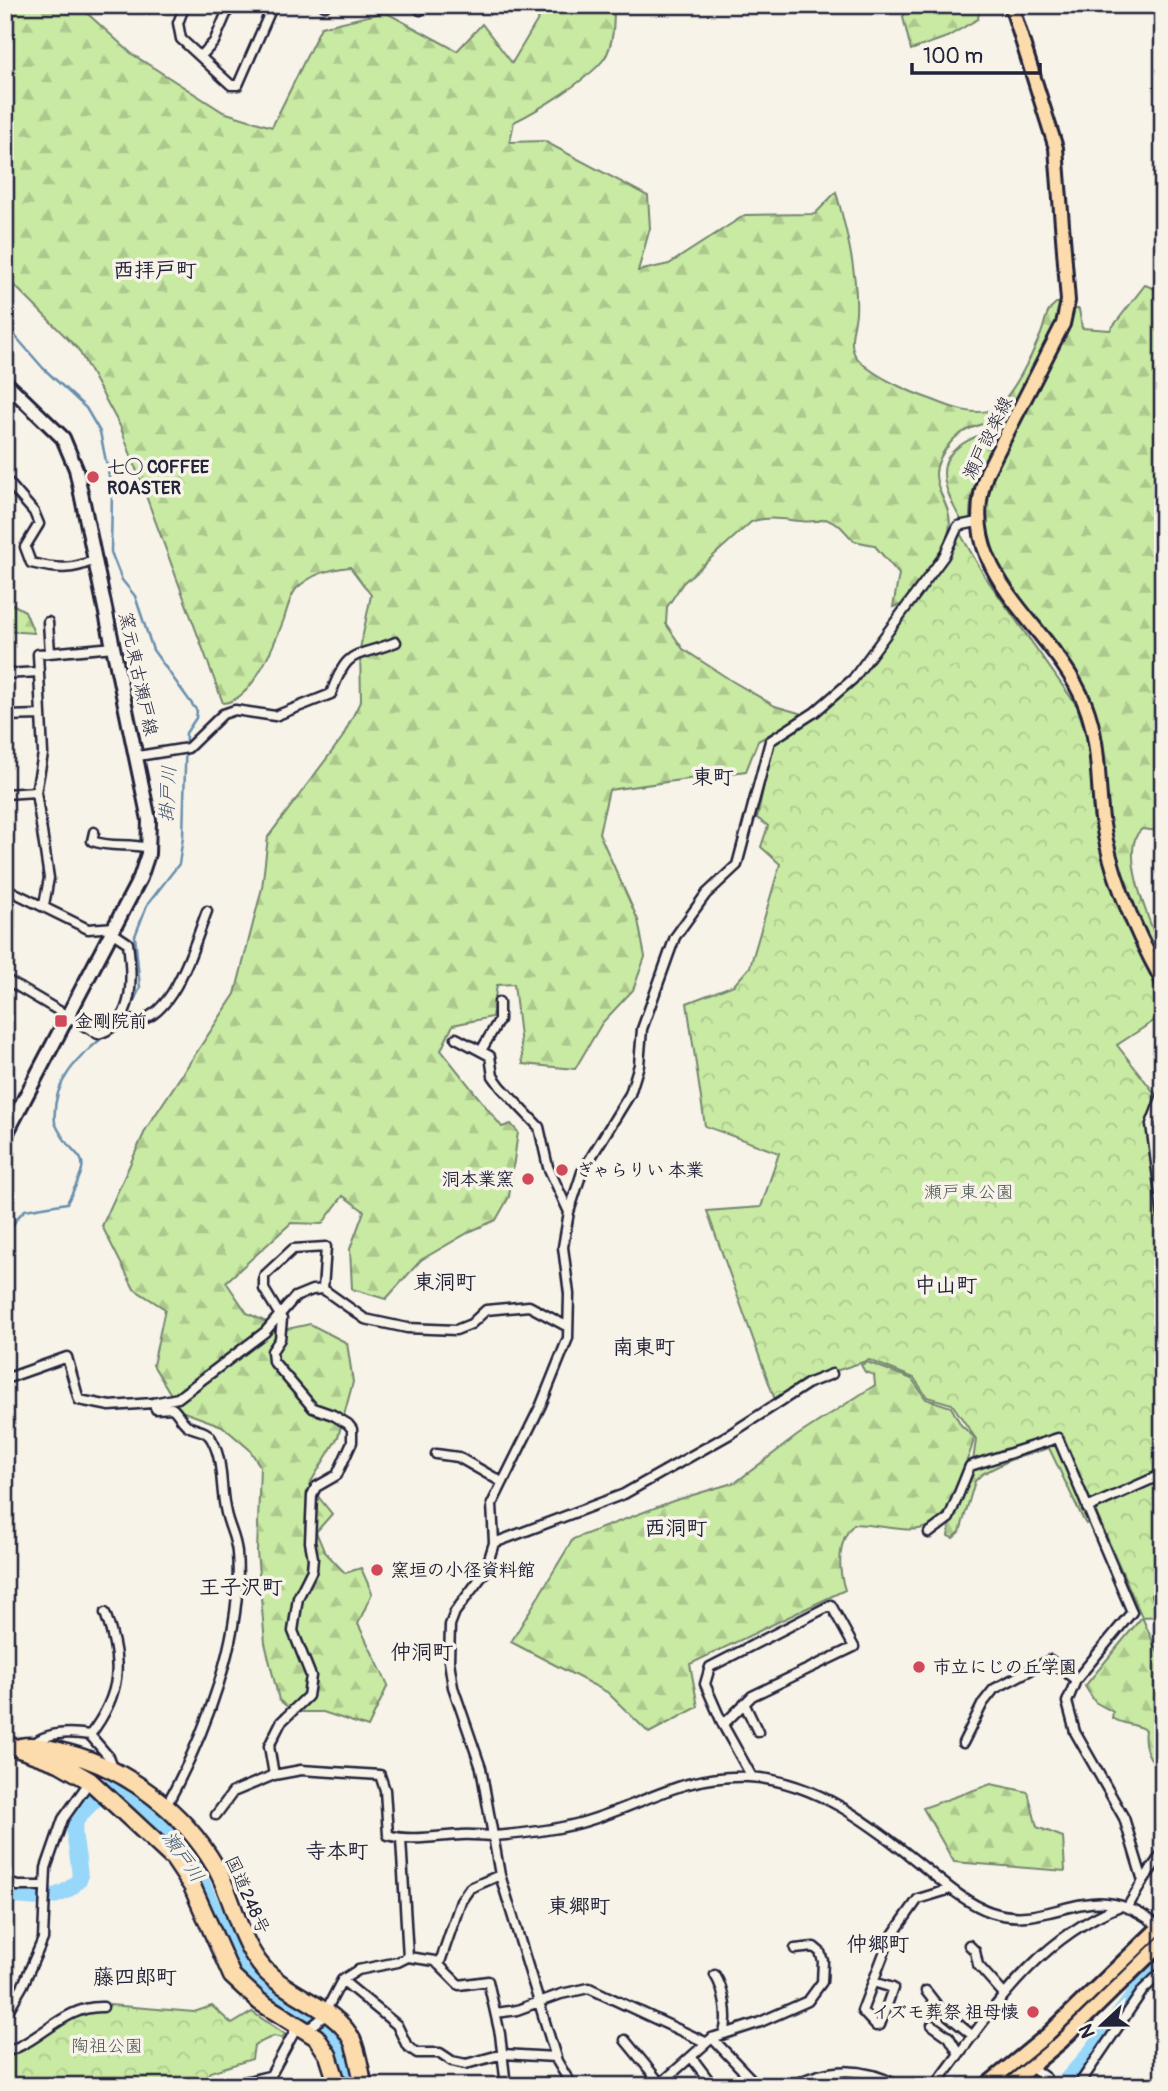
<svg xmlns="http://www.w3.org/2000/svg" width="1168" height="2091" viewBox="0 0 1168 2091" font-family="Pangolin,'Klee One',sans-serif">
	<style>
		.forest { fill: url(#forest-firs); stroke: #75866f; stroke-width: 2 }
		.park { fill: url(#park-crowns); stroke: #75866f; stroke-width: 2 }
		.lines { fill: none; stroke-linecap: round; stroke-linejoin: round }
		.stream { stroke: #688fad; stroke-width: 2.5 }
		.river { stroke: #97d7f9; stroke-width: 16 }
		.street-casing { stroke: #22223b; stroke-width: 13 }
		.secondary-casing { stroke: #22223b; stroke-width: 18 }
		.primary-casing { stroke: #22223b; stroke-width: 18 }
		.highway-casing { stroke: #22223b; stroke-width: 21 }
		.street { stroke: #f7f3e8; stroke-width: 8 }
		.secondary { stroke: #f7f3e8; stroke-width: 12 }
		.primary { stroke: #fcdcac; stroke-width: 12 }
		.highway { stroke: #fcdcac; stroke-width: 16 }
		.poi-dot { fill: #d1495b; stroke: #f7f3e8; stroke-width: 2.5 }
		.labels { text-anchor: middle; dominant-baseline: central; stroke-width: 7; stroke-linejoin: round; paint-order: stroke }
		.street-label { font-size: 18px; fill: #22223b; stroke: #f7f3e8 }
		.poi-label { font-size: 18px; font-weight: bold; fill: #22223b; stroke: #f7f3e8; text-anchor: start }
		.park-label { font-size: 18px; fill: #4c5455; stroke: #f7f3e8 }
		.water-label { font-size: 19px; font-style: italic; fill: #455874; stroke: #f7f3e8 }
		.quarter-label { font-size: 21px; font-weight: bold; fill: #22223b; stroke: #f7f3e8 }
	</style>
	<defs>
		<pattern id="forest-firs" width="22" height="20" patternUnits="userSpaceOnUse" patternTransform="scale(1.75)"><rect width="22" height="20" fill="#c8eaa3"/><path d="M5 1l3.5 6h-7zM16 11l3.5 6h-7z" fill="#acc88d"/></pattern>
		<pattern id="park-crowns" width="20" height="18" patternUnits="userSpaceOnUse" patternTransform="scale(1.75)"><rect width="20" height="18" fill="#c8eaa3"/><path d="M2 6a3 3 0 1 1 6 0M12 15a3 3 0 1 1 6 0" fill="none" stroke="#acc88d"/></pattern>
	</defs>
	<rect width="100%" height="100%" fill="#f7f3e8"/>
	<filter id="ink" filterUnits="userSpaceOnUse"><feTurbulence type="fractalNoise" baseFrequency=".0143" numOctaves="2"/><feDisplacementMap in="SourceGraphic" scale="14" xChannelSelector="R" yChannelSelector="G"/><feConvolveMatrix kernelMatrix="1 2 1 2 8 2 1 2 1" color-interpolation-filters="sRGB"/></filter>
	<g filter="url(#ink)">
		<path class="forest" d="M5 5H78L132 54 223 112 272 127 321 27 385 12 457 51 482 24 512 63 540 16 542 5H614C614 21 614 45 604 59 589 79 537 111 514 122L510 142 544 141 648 196 650 228 638 271 669 264 745 215 815 214 836 192C846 227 858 276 856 313 855 326 848 342 855 355 867 374 912 393 933 400 950 407 977 418 995 408 1012 397 1032 355 1040 336 1046 323 1044 312 1056 303H1061L1058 325 1013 410C995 424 966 424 951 442 915 484 956 497 949 531 943 558 920 582 904 604L893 607 899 574 874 545 854 541 840 526 826 519C801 527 776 512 751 522L683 583 667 607 666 624 683 649 732 681 775 706 806 715 758 741 746 771 609 790 599 833 638 920 645 957 633 990 602 1023 575 1069 523 1064 514 984 497 985 492 1017 453 1025 441 1050 502 1127 511 1124 518 1132 509 1197 496 1220 471 1231 421 1260 386 1299 352 1289 350 1249 364 1211 343 1196 322 1224 291 1223 226 1282 247 1313 283 1330 310 1324 347 1343 353 1382 338 1437 309 1485 332 1514 316 1532 324 1551 345 1573 361 1568 372 1593 358 1624 388 1685 368 1727 323 1712H294L279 1700 265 1643 257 1552 260 1466 249 1449 222 1426 181 1411 153 1365 165 1309 134 1289 102 1226 146 1129 235 994 262 888 268 837 342 738 361 700 360 649 371 595 350 567C328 570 313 573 296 589 290 596 287 610 284 619 275 643 252 702 223 703L120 426 78 349 5 276Z
			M908 5H980L978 19 947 37 911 50 903 17Z
			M1145 285 1163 292V840L1159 831 1142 829C1116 849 1153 930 1163 955V964L1134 908 1114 851 1097 722 1001 573 987 543 984 512 994 473 1074 309H1079L1082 328 1110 330Z
			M1006 424C989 454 969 484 970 519L961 520C926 458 947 447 1006 424Z
			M5 600 25 611 34 633 5 631Z
			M5 897 15 909 14 945 5 967Z
			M867 1362 912 1379 926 1399 951 1407 961 1425 974 1437C972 1453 964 1464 960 1478 939 1549 913 1527 854 1524 837 1540 838 1570 845 1590L690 1664 698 1707 649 1733 607 1692 511 1642 573 1539 673 1501 736 1482 798 1435 875 1385 874 1375 865 1372 861 1365Z
			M1050 1442 1055 1445 1089 1522 1086 1524 1084 1521 1049 1448 1010 1460 982 1474 975 1481 960 1532 953 1538 948 1536 951 1520 973 1468Z
			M1142 1617 1157 1651 1163 1649 1161 1767C1147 1761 1143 1743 1145 1730 1135 1723 1122 1725 1112 1718L1113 1712 1095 1702 1085 1686Z
			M991 1784 1028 1792 1037 1827 1063 1837 1065 1871 954 1862 923 1808Z"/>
		<path class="park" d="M956 535H961L984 575 1077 706 1089 744 1093 815 1106 871 1163 1004V1015L1117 1045 1160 1100 1163 1098V1616L1142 1617 1061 1433 973 1462 976 1439 952 1404 927 1397 914 1378 869 1360 808 1380 775 1400 707 1211 761 1207 779 1153 705 1126 687 1003 734 985 750 967 780 864 761 847 768 826 757 818 771 751 778 738 852 685 946 561Z
			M97 2004 194 2012 212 2006 232 2024 252 2012 285 2034 282 2038 274 2036 254 2045 252 2059 210 2072 199 2086H7L5 2055H11Z"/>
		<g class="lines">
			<path class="stream" d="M5 318 16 337 43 368 86 408 100 432 112 491 111 552 122 580 135 596 153 650 197 711 196 718 186 733 183 837 179 864 147 905 135 936 140 988 126 1017
				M5 1240 17 1218 25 1210 67 1203C98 1145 76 1169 55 1123 51 1081 78 1058 108 1033"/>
			<path class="river" d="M5 1894C33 1899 62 1903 80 1878 75 1816 61 1831 110 1786L124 1790 159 1822 196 1869 240 1970 261 1991 296 2010 331 2035 349 2086
				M1061 2086 1086 2058 1163 1958"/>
			<g class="street-casing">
				<path id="street" d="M185 5 178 23 181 39 231 85H238L273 5
					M323 5 325 6
					M420 10 422 5
					M201 56 214 42 230 5
					M5 485 8 482 34 512 39 524 25 547 31 563C56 569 73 571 96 559
					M48 622 50 653
					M5 674 38 672
					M5 716 40 715
					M138 756 188 748 223 714 235 710 275 716 331 694C348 646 354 659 396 642
					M5 794 36 792
					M94 832 92 841C111 848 128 843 148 848
					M5 888 88 929 115 927
					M44 905 49 878 36 792 43 754 38 654 114 647
					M5 979 98 1034C137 1023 132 974 128 943L113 933
					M122 1018C169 1037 194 944 207 911
					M456 1038 490 1056 493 1076 501 1087 539 1127 548 1167 569 1212
					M482 1049 499 1020V1002
					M1163 1093 1151 1124 1163 1218
					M323 1289 326 1247 293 1249 264 1276V1289L282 1319 280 1339 272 1351 273 1361 313 1408 333 1415 348 1424 352 1429V1442L337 1475 316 1487 312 1495 310 1542 313 1558 312 1570 298 1598 293 1631 311 1676 308 1696 281 1722 269 1746 274 1775 301 1770 380 1775 385 1790 388 1835C411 1842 437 1836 461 1835 472 1834 482 1836 493 1836 518 1834 547 1831 572 1825 637 1810 676 1774 749 1777 818 1781 874 1827 925 1868 945 1884 967 1904 991 1912 1054 1933 1092 1869 1162 1929
					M5 1379 67 1357 79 1400 110 1406 153 1403 178 1398 265 1332 295 1297 312 1290 323 1289 365 1319 407 1328 456 1330 471 1324 486 1310 529 1306 568 1327
					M153 1403 156 1409 172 1408C179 1413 182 1424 190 1427 199 1431 207 1430 212 1440 224 1462 220 1489 226 1513 229 1527 236 1538 237 1553 244 1635 205 1735 166 1806
					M436 1454 458 1457 500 1481
					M1087 1508 1163 1474
					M929 1533 949 1518 970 1466 1058 1438 1132 1612 1076 1680 1067 1702 1075 1732 1124 1818 1143 1881 1127 1908
					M494 1543 624 1494 730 1434 809 1383 832 1374
					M1158 1595 1163 1593
					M744 1703 758 1732
					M723 1725 705 1684 710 1667 831 1605 854 1647 752 1696 723 1725 752 1777
					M90 1735C122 1693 123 1662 105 1613
					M963 1743 983 1703 994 1689 1050 1660 1076 1680
					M32 1745C47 1731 71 1732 90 1735L109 1757 113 1768
					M216 1815 233 1792 274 1775
					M401 1839 408 1957
					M1143 1881 1163 1852
					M5 1882 18 1886H45
					M969 1945 975 1951 978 1965 1003 1993
					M439 1965 461 1901 470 1888 500 1875
					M715 1975C724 1989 729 2017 724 2033
					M342 1980 397 2025 407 2046 417 2053H440L452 2061 466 2064 503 2054 555 2057
					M873 1982 893 1988 880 2025 876 2026 862 2011 889 1940 918 1899 951 1889
					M926 1991 940 2009 973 2036
					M496 2013 517 2010 561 1994 589 1988 705 2042
					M5 2016 23 1985 43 1939 46 1868 63 1819 90 1781
					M932 2025 949 2037 959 2054
					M307 2030 322 2018 342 1980 358 1970 398 1962 408 1957 435 1961 459 1985 488 1981 500 2034 506 2086
					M712 2038 754 2082 787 2086
					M625 2040 661 2084
					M5 2052C40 2042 65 2005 103 2007
					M692 2058 713 2086
					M1032 2068 1046 2078 1047 2086
					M240 2086 244 2082 269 2076
					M265 2086 298 2025
					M572 2086 557 2061 500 1875 481 1768 453 1687 449 1661 450 1625 455 1612 485 1572 494 1543 492 1504 541 1405 568 1338 569 1294 563 1247 569 1212 582 1172 630 1094 639 1065 642 1029 675 937 706 894 737 865 770 741 815 712 853 679 944 556 958 526 977 522
					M658 2086 712 2038 758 2023 808 2001 822 1982 823 1961 820 1952 814 1947 795 1949
					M791 2086C828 2067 862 2066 899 2086
					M935 2086C990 2014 1033 1941 1120 1906
					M1078 2086 1143 1990 1163 1971"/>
			</g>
			<g class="secondary-casing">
				<path id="secondary" d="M5 382 63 438 76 469 149 820 148 854 140 878 5 1136"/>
			</g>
			<g class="primary-casing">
				<path id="primary" d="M1011 5 1056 148 1068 301 1063 324 987 472C950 574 1052 622 1085 704 1100 742 1097 779 1102 819 1110 875 1136 933 1163 982
					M985 2086 1046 2036 1163 1923
					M1008 2086 1061 2042 1163 1942"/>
			</g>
			<g class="highway-casing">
				<path id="highway" d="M5 1744 59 1763 90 1781 174 1859 192 1886 232 1976 260 2002 316 2037 328 2055 338 2086
					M20 1747C36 1744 51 1749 67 1753 127 1769 183 1811 215 1866 233 1896 237 1934 259 1963 282 1995 336 2006 352 2040 358 2053 360 2071 364 2086"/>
			</g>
			<use href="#street" class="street"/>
			<use href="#secondary" class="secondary"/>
			<use href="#primary" class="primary"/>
			<use href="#highway" class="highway"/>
		</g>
	</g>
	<g class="poi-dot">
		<circle cx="93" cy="477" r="7"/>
		<rect x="54" y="1014" width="14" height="14" rx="3.5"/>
		<circle cx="562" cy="1170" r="7"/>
		<circle cx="528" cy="1179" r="7"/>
		<circle cx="377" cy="1570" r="7"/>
		<circle cx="919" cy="1667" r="7"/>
		<circle cx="1033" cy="2012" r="7"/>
	</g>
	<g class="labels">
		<g class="street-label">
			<text transform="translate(988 438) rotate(-64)">瀬戸設楽線</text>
			<text transform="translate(138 674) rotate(78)">窯元東古瀬戸線</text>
			<text transform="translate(247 1895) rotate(66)">国道248号</text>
		</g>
		<g class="poi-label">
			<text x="107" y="467">七◯ COFFEE<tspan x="107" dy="21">ROASTER</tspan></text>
			<text x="75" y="1021">金剛院前</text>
			<text x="576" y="1170">ぎゃらりい 本業</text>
			<text x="514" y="1179" text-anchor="end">洞本業窯</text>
			<text x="391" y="1570">窯垣の小径資料館</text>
			<text x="933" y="1667">市立にじの丘学園</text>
			<text x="1019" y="2012" text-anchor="end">イズモ葬祭 祖母懐</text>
		</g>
		<g class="park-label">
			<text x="969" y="1192">瀬戸東公園</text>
			<text x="107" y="2046">陶祖公園</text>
		</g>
		<g class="water-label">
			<text transform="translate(168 794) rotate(-87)">掛戸川</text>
			<text transform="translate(183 1857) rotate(55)">瀬戸川</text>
		</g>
		<g class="quarter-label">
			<text x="155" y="270">西拝戸町</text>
			<text x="713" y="777">東町</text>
			<text x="445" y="1282">東洞町</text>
			<text x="946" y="1285">中山町</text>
			<text x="644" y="1347">南東町</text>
			<text x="676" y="1528">西洞町</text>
			<text x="241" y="1587">王子沢町</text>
			<text x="422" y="1652">仲洞町</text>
			<text x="337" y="1851">寺本町</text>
			<text x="579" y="1906">東郷町</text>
			<text x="878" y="1944">仲郷町</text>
			<text x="135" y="1977">藤四郎町</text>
		</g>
	</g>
	<rect width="1168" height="2091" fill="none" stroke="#f7f3e8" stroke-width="28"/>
	<rect x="14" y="14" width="1140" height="2063" fill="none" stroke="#22223b" stroke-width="2.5" filter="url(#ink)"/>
	<g transform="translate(1102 2025) rotate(248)" stroke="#f7f3e8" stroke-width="5" paint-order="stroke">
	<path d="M0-5L12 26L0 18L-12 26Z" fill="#22223b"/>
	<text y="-10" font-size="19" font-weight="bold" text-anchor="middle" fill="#22223b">N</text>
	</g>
	<path d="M912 63v10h128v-10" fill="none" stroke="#22223b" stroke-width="3.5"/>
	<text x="923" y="63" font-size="21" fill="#22223b" stroke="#f7f3e8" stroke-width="5" paint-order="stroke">100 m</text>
</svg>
